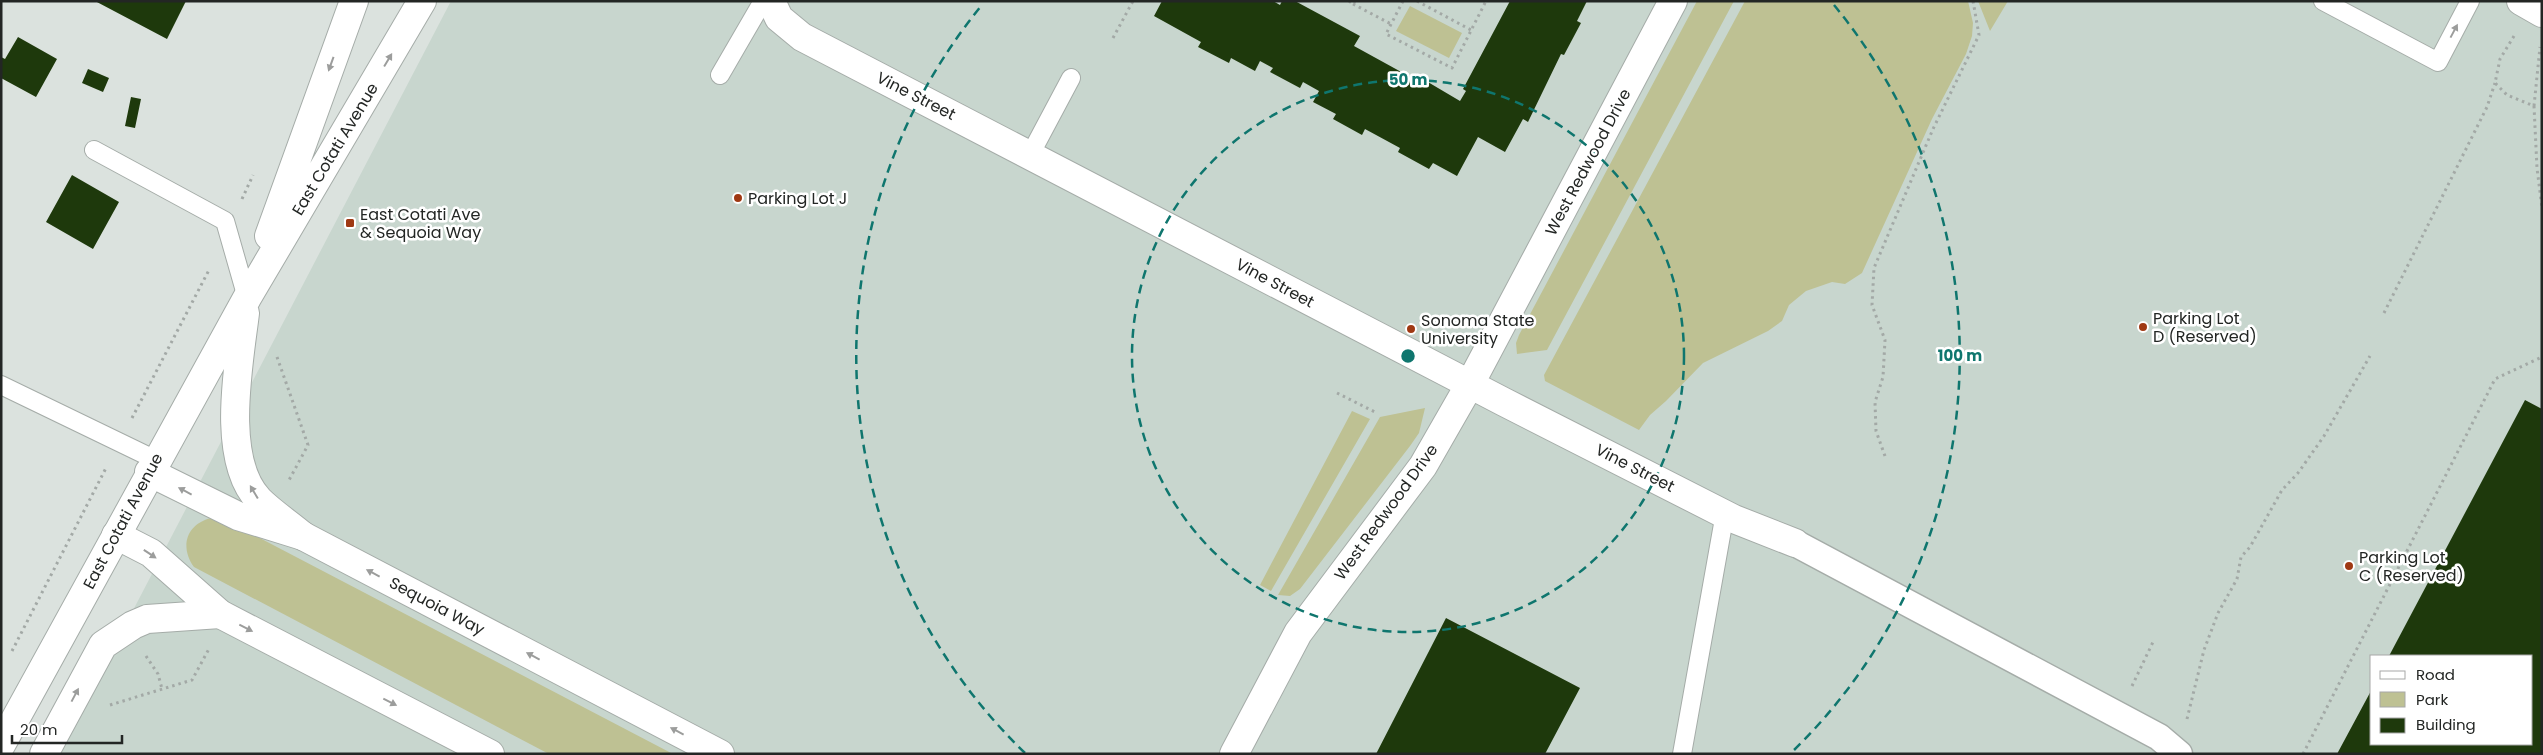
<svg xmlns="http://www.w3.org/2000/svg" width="2543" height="755" viewBox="0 0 2543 755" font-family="Poppins,sans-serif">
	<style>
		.built { fill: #c8d6ce; fill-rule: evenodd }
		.green { fill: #bec193 }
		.building { fill: #1e390c }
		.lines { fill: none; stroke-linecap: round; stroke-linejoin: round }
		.service-casing { stroke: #a5aca8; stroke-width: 20 }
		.pedestrian-casing { stroke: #a5aca8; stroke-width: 29 }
		.minor-casing { stroke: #a5aca8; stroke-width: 30 }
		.secondary-casing { stroke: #a5aca8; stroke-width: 30 }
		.path { stroke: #a3a9a6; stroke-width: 3; stroke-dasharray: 2.5 4; stroke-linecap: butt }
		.service { stroke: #fff; stroke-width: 18 }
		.pedestrian { stroke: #fff; stroke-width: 26 }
		.minor { stroke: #fff; stroke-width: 28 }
		.secondary { stroke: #fff; stroke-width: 28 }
		.oneway { fill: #9c9d9c }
		.ring { fill: none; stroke: #0f766e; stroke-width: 2.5; stroke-dasharray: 9 6 }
		.poi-dot { fill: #9f3913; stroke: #fff; stroke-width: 2 }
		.labels { text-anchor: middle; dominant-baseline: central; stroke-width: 5; stroke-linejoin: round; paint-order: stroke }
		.street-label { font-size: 16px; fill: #232624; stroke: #fff }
		.poi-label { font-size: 16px; fill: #232624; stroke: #fff; text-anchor: start }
		.centre { fill: #0f766e; stroke: #fff; stroke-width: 2.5 }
		.ring-label { font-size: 15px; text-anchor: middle; font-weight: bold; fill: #0f766e; stroke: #fff; stroke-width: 5; stroke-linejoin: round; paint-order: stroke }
	</style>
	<rect width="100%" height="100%" fill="#dbe2de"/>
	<path class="built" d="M451 1H2542V754H58ZM2372 656H2532V744H2372Z"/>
	<path class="green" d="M1697 1H1734L1547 350 1517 354 1516 343 1519 335Z
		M1745 1H1968L1973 23 1972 36 1966 54 1932 119 1862 273 1845 284 1832 282 1806 291 1789 305 1782 321 1768 331 1703 363 1666 401 1650 415 1639 430 1545 381 1544 375Z
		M1978 1H2008L1990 31Z
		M1410 6 1462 33 1449 58 1396 31Z
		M1425 408 1419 433 1410 446 1300 589 1290 596 1278 595 1380 417Z
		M1352 411 1370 419 1271 591 1260 585Z
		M211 518 229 522 673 754H549L194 567C179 546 187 524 211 518Z"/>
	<path class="building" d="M95 1H186L167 39Z
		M1162 1H1273L1280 5 1282 1H1295L1360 36 1354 46 1414 79 1416 75 1460 101 1466 91 1463 89 1510 1H1587L1577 21 1581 23 1564 55 1561 54 1528 122 1523 119 1505 152 1478 137 1457 176 1433 163 1429 169 1398 152 1400 148 1365 129 1362 135 1333 119 1336 114 1313 102 1319 91 1303 82 1300 88 1270 72 1273 68 1260 61 1255 71 1231 58 1229 63 1198 47 1201 42 1154 16Z
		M18 37 57 59 36 97 1 78V57L5 59Z
		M88 69 109 78 103 92 82 83Z
		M131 97 141 99 135 128 125 126Z
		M72 175 119 202 93 249 46 222Z
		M2525 400 2542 409V754H2337L2372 689V744H2532V656H2389Z
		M1446 618 1580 688 1545 754H1376Z"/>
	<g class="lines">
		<g class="service-casing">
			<path id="service" d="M2323 1 2438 62 2470 1
				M720 75 763 1
				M94 150 225 221 247 298
				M1030 155 1071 78
				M1 385 156 460
				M1682 754 1725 513"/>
		</g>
		<g class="pedestrian-casing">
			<path id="pedestrian" d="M1795 543 2159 737 2179 754"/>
		</g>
		<g class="minor-casing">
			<path id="minor" d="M771 1 779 18 802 37 1504 402 1734 519 1795 543
				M2521 1 2542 13
				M149 472 238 516 303 536 720 754
				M116 535 151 553 220 614 490 754
				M1234 754 1298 633 1423 466 1470 384 1673 1"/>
		</g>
		<g class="secondary-casing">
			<path id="secondary" d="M269 236 354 1
				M245 313C239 363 220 459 259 500 272 513 289 524 303 536
				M1 745 247 298 422 1
				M44 754 103 645 133 625 147 619 220 614"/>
		</g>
		<path class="path" d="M1349 1 1353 4 1355 1
			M1403 1 1386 34 1452 68 1486 1
			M1417 1 1471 30
			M1353 4 1391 24
			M2514 36 2500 59 2495 83 2507 95 2534 106 2537 168 2542 208
			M1113 38 1133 1
			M2534 106 2540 47
			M242 199 253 175
			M2384 313 2487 107 2495 83
			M277 357 308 445 288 482
			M1337 393 1377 413
			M132 418 209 270
			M1885 456 1876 431 1875 402 1883 377 1885 340 1872 305 1874 268 1933 129 1979 35 1973 1
			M12 651 106 468
			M146 656 158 674 162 689
			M2132 686 2153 642
			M110 705 192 680 210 647
			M2187 719 2204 650 2218 613 2237 579 2241 557 2250 547 2282 490 2298 473 2324 436 2370 356
			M2303 754 2495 379 2542 357"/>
		<use href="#service" class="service"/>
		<use href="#pedestrian" class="pedestrian"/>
		<use href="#minor" class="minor"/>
		<use href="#secondary" class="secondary"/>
	</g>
	<defs><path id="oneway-solid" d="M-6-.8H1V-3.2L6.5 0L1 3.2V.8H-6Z" transform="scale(1.25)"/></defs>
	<g class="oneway">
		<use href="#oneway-solid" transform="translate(2454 31) rotate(-62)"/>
		<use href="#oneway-solid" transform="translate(388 60) rotate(-59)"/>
		<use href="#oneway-solid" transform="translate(331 64) rotate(110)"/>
		<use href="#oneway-solid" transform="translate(185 491) rotate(-152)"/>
		<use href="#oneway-solid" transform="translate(254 492) rotate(-121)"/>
		<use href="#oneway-solid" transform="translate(150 554) rotate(34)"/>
		<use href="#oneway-solid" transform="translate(373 573) rotate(-152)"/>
		<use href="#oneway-solid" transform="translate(246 628) rotate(27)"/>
		<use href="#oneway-solid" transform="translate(533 656) rotate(-152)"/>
		<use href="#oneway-solid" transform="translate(75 695) rotate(-62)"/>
		<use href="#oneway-solid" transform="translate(390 702) rotate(27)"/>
		<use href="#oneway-solid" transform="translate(677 731) rotate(-152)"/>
	</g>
	<g class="ring">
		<circle cx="1408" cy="356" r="276"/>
		<path d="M1025 753A552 552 0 0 1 982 5M1834 5A552 552 0 0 1 1791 753"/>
	</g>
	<g class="poi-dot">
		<circle cx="738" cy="198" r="5"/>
		<rect x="345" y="218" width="10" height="10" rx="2.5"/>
		<circle cx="2143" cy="327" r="5"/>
		<circle cx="1411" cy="329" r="5"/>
		<circle cx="2349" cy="566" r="5"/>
	</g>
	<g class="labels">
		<g class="street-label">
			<text transform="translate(916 96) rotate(27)">Vine Street</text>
			<text transform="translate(335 149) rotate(-59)">East Cotati Avenue</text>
			<text transform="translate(1588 162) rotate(-62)">West Redwood Drive</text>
			<text transform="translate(1275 283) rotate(28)">Vine Street</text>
			<text transform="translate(1635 468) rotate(27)">Vine Street</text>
			<text transform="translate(1386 512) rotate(-54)">West Redwood Drive</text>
			<text transform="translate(123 521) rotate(-62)">East Cotati Avenue</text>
			<text transform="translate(437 606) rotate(28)">Sequoia Way</text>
		</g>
		<g class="poi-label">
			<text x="748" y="198">Parking Lot J</text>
			<text x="360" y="214">East Cotati Ave<tspan x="360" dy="18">&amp; Sequoia Way</tspan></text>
			<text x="2153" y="318">Parking Lot<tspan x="2153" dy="18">D (Reserved)</tspan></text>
			<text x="1421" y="320">Sonoma State<tspan x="1421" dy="18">University</tspan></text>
			<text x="2359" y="557">Parking Lot<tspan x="2359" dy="18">C (Reserved)</tspan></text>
		</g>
	</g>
	<circle cx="1408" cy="356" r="8" class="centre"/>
	<g class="ring-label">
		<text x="1408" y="85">50 m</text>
		<text x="1960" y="361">100 m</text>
	</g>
	<rect width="2543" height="755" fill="none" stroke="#232624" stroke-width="5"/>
	<rect x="2370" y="655" width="162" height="90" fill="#ffffff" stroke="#a7a8a7"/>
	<rect x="2380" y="671" width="25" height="8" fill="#ffffff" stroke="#a7a8a7"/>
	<text x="2416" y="680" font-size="15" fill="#232624">Road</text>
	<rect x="2380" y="692" width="25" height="15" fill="#bec193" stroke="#a7a8a7"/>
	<text x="2416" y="705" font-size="15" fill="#232624">Park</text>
	<rect x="2380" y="718" width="25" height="15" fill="#1e390c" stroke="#a7a8a7"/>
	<text x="2416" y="730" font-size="15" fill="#232624">Building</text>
	<path d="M12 735v8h110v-8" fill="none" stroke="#232624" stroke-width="2.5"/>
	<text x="20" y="735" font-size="15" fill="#232624" stroke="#ffffff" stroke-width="4" paint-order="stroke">20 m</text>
</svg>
